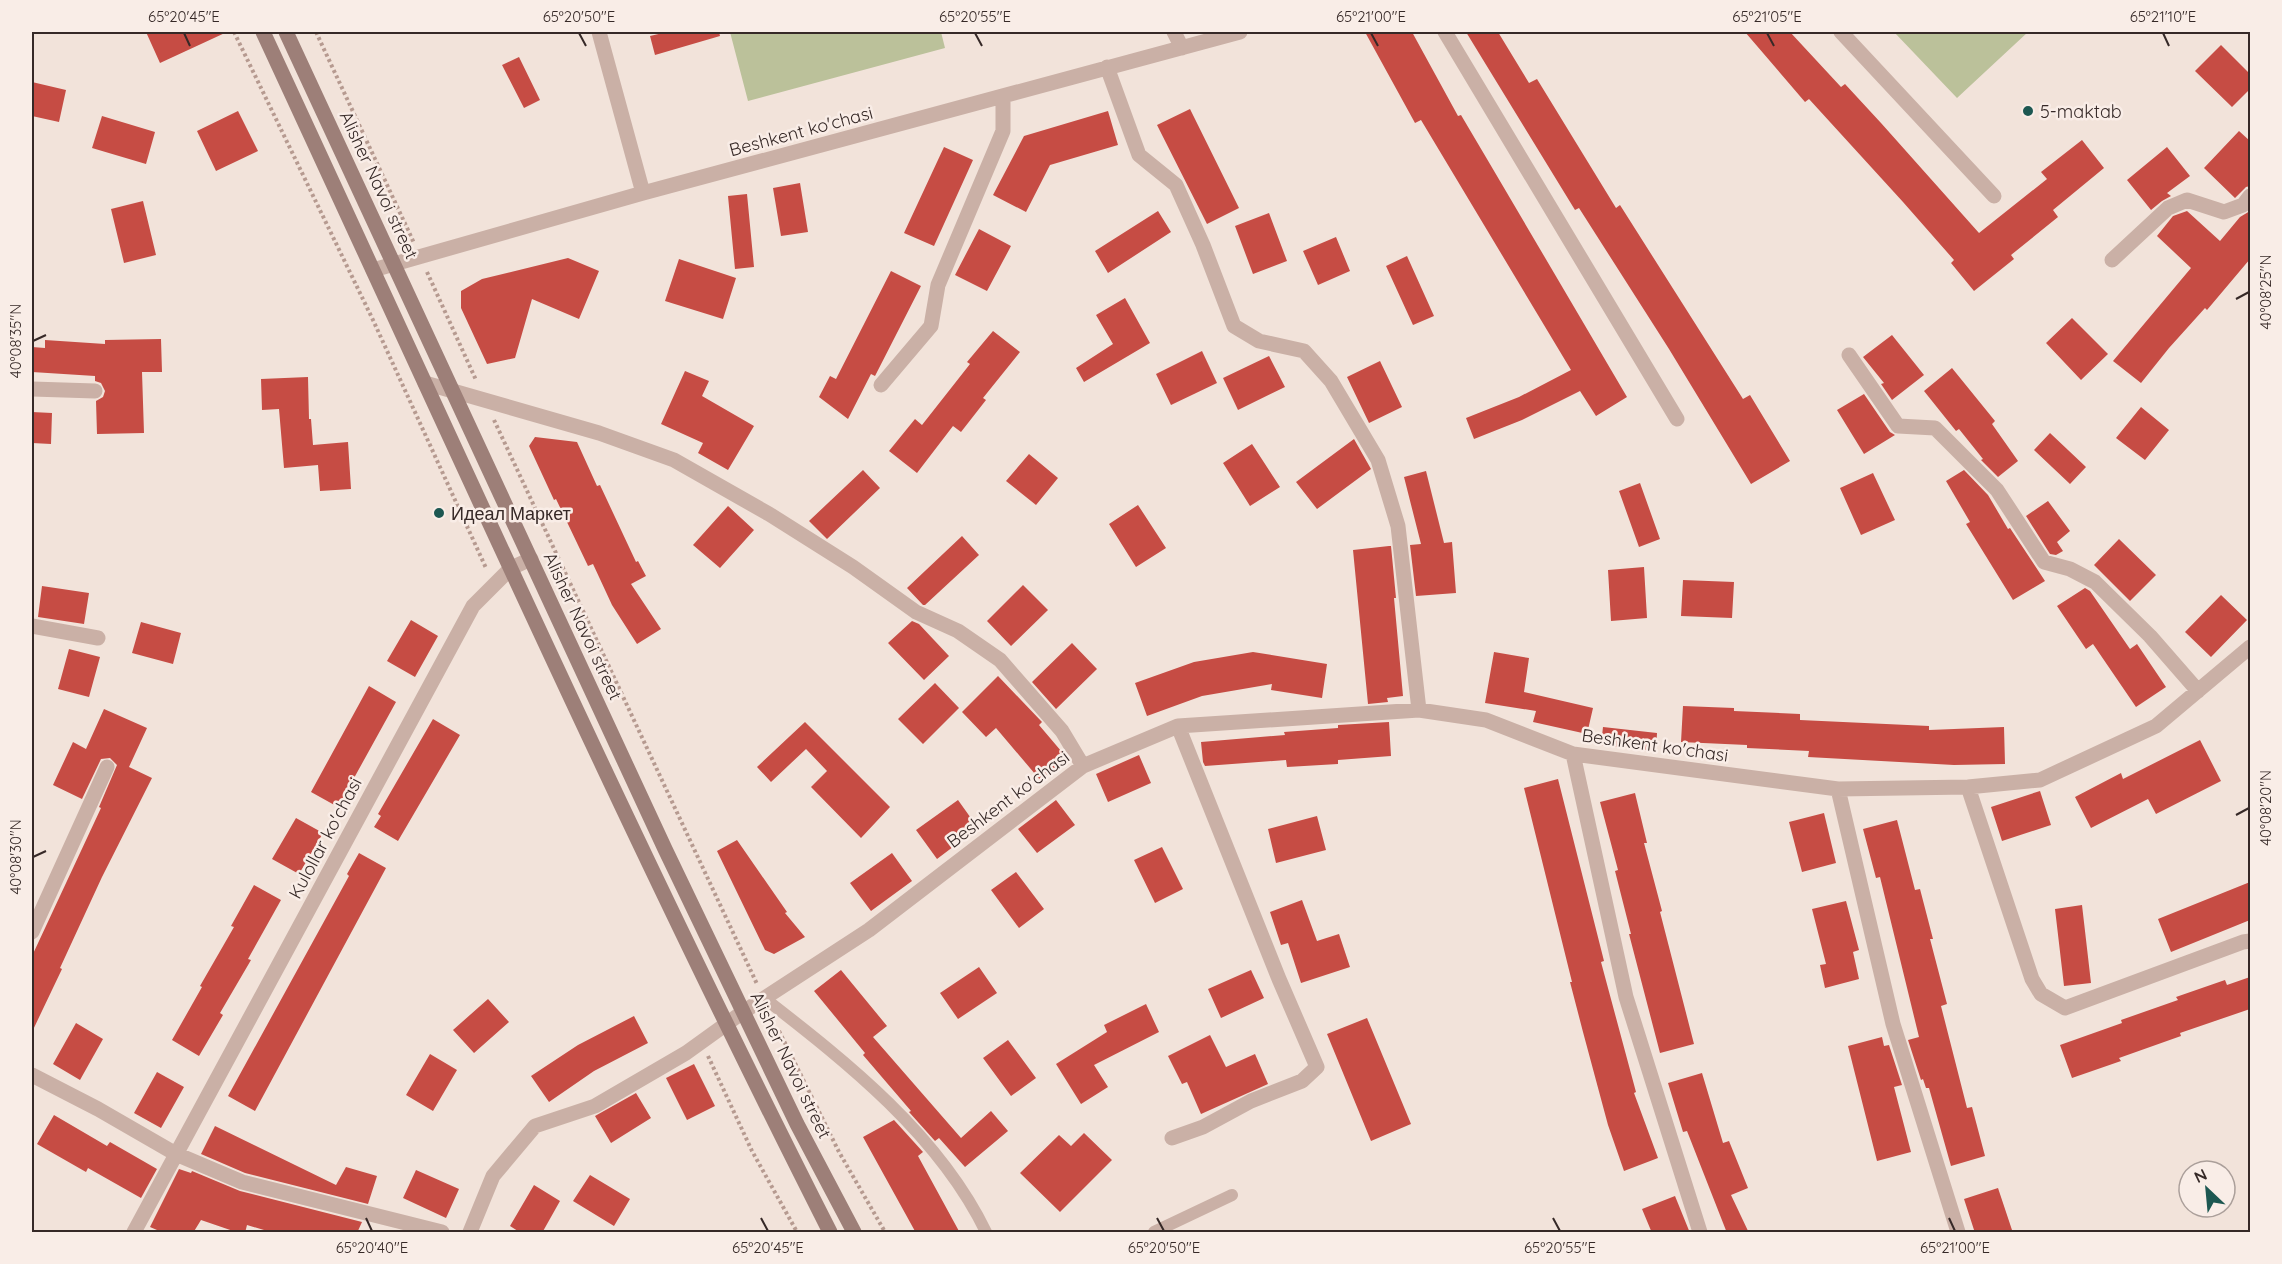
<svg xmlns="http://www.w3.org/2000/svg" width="2282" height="1264" viewBox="0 0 2282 1264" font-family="Quicksand,sans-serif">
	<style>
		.green { fill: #bbc19a }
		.building { fill: #c64c44 }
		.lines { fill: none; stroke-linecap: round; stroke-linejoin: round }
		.path { stroke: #b69a90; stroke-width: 4; stroke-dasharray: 3 3; stroke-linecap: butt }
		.service { stroke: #cab0a6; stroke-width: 12 }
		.minor { stroke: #cab0a6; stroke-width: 15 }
		.secondary { stroke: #9d7f78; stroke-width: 15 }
		.ticks { fill: none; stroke: #362927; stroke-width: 2 }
		.poi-dot { fill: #1d5751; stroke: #f9ede7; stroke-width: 2 }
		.labels { text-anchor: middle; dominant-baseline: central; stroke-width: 5; stroke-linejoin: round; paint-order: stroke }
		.poi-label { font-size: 18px; fill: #362927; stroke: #f9ede7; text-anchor: start }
		.street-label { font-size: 18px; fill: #362927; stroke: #f9ede7 }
		.neatline { fill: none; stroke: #362927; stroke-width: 2 }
		.ticks-label { font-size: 15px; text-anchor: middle; fill: #362927 }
	</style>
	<rect width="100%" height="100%" fill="#f2e3da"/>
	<path class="green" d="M730 32H941L945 48 748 101Z
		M1894 32H2028L1957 98Z"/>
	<path class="building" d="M146 32H227L160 63Z
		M667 32H719L720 36 655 55 650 36Z
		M1365 32H1412L1458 116 1461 115 1487 159 1627 397 1596 416 1580 391 1522 420 1474 439 1466 418 1519 397 1571 370 1421 120 1415 123Z
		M1466 32H1498L1529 83 1537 79 1616 208 1620 205 1743 399 1750 395 1790 461 1751 484 1669 349 1579 208 1575 210Z
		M1745 32H1790L1841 87 1845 84 1881 123 1979 233 2047 179 2041 172 2082 140 2104 168 2053 210 2058 217 2011 255 2014 259 1974 291 1951 263 1954 260 1903 202 1809 99 1805 102Z
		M2221 45 2250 74V89L2232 107 2195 71Z
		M519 57 540 100 524 108 502 65Z
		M32 82 66 90 59 122 32 116Z
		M1190 109 1239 208 1207 224 1157 125Z
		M238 111 258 151 216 171 197 131Z
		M1108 111 1118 145 1050 165 1026 212 993 195 1024 136Z
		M102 116 155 132 146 164 92 148Z
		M2239 131 2250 141V186L2246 187 2235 198 2204 168Z
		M944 147 973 160 934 246 904 233Z
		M2167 147 2190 176 2167 193 2171 196 2162 201 2151 210 2127 180Z
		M800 183 808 232 781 236 773 188Z
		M747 194 754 267 735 269 728 196Z
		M143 201 156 255 124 263 111 209Z
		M1158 211 1171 232 1108 273 1095 251Z
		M2187 211 2220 241 2240 217 2250 211V259L2207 310 2205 308 2169 348 2141 383 2113 361 2191 268 2157 236 2173 216Z
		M1269 213 1287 261 1253 274 1235 226Z
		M979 229 1011 246 987 291 955 275Z
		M1336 237 1350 271 1318 285 1303 251Z
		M1407 256 1434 316 1413 325 1386 266Z
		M568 258 599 271 579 319 532 299 515 358 487 364 461 308V291L482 279Z
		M679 259 736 278 723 319 665 301Z
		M891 271 921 286 875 376 871 374 848 419 819 397 830 376 836 379Z
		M1125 298 1150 343 1084 382 1076 368 1113 344 1096 315Z
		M2072 318 2108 354 2081 380 2046 343Z
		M993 331 1020 352 983 398 986 400 961 432 953 426 917 473 889 451 915 419 922 425 970 364 967 362Z
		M1892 335 1924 375 1892 400 1881 384 1884 383 1863 357Z
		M161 339 162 372H142L144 433 97 434 96 401 103 397 105 391 101 383 95 381V376L32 372V347L45 348V340L105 344V340Z
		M1202 351 1217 383 1171 405 1156 374Z
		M1269 356 1285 387 1238 410 1223 378Z
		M1380 361 1402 407 1369 423 1347 377Z
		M1952 368 1995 421 1992 424 2018 461 1998 477 1981 460 1983 459 1959 429 1956 431 1924 391Z
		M685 371 709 381 702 396 754 426 728 470 698 453 703 443 661 424Z
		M308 377 309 419H311L313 445 348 442 351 489 320 491 318 465 284 468 279 409 262 410 261 379Z
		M1864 394 1890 432 1895 435 1864 454 1837 410Z
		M2141 407 2169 430 2145 460 2116 438Z
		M32 412 52 413 51 444 32 443Z
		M2050 433 2086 467 2070 484 2034 450Z
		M535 437 577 442 597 486 600 485 636 562 638 561 646 576 631 584 661 629 637 644 612 605 593 564 588 566 556 499 554 500 529 446Z
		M1354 439 1371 469 1317 509 1296 482Z
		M1252 444 1280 487 1250 506 1223 463Z
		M1029 454 1058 478 1036 505 1006 481Z
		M863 470 880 488 827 539 809 521Z
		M1964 470 1988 495 2008 529 2010 528 2045 581 2013 600 1966 524 1970 522 1946 481Z
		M1426 471 1444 543 1452 542 1456 593 1416 596 1410 545 1421 544 1404 477Z
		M1873 473 1895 520 1861 535 1840 488Z
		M1640 483 1660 539 1639 547 1619 491Z
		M2048 501 2070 531 2057 542 2063 551 2056 555 2050 554 2026 516Z
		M1138 505 1166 548 1136 567 1109 524Z
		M728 506 754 530 720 568 693 545Z
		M962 536 979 555 925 605H923L907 588Z
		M2119 539 2156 575 2130 601 2094 565Z
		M1389 546H1391L1396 598H1394L1403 696 1387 698 1388 702 1368 704 1353 550Z
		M1644 567 1647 618 1611 621 1608 570Z
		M1683 580 1734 582 1732 618 1681 616Z
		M1023 585 1048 610 1011 646 987 621Z
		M42 586 89 593 84 624 38 617Z
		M2085 588 2090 591 2130 649 2137 644 2166 687 2136 707 2093 644 2086 649 2057 606Z
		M2221 595 2247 620 2211 657 2185 632Z
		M411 620 438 636 415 677 387 661Z
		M912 621 919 624 949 656 924 680 888 643Z
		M141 622 181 633 173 664 132 653Z
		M1072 643 1097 669 1056 709 1032 682Z
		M69 649 100 657 89 697 58 689Z
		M1253 652 1327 664 1322 698 1271 690 1272 684 1202 696 1147 716 1135 683 1194 662Z
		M1494 652 1529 658 1524 692 1593 708 1587 734 1533 722 1536 711 1485 703Z
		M998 676 1042 722 1039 725 1067 758 1041 781 996 728 986 737 962 712Z
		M935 683 959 708 923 744 898 719Z
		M369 686 396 702 338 807 311 792Z
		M1683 706 1734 708V711L1800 714V720L1929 726V730L2004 727 2005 764 1954 765 1808 757 1809 751 1747 748V745L1681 742Z
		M104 709 147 728 129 767 152 778 102 877 60 968 62 969 32 1032V956L101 808 99 807 117 765 110 758 101 759 82 799 53 785 73 742 86 749Z
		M433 719 460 735 398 841 374 827 381 816 378 814Z
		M805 722 890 807 861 838 811 787 827 771 806 749 771 782 757 767Z
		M1389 722 1391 756 1338 760V764L1287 767 1286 760 1205 766 1203 762 1201 742 1285 735 1284 732 1338 728V725Z
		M1603 727 1657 733 1656 751 1601 745Z
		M2200 740 2221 781 2156 814 2148 799 2091 828 2075 797 2121 773 2123 779Z
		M1139 755 1151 783 1108 802 1096 774Z
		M1558 779 1604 961 1601 962 1636 1092 1634 1093 1658 1158 1624 1171 1608 1125 1583 1032 1570 982H1572L1524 788Z
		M2040 791 2051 825 2002 841 1991 807Z
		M1635 793 1647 843H1644L1662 911 1660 912 1694 1044 1660 1053 1629 934H1631L1615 871 1618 870 1600 802Z
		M958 800 978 828 937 859 916 830Z
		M1056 800 1075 825 1037 853 1018 829Z
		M1824 813 1836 863 1802 872 1789 822Z
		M1317 816 1326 850 1276 863 1268 829Z
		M296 818 323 833 299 874 272 859Z
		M1897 820 1915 890 1920 889 1933 939H1930L1947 1004 1941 1006 1967 1108 1972 1107 1985 1156 1951 1166 1929 1088H1926L1923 1079 1921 1080 1908 1040 1919 1037 1880 877 1876 878 1863 829Z
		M737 840 787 912 785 913 805 937 774 954 765 950 717 851Z
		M1162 847 1183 889 1155 903 1134 860Z
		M359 853 386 868 255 1111 228 1096 349 876 347 874Z
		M892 853 912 881 871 911 850 883Z
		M1016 872 1044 909 1019 928 991 890Z
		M2250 882V920L2171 952 2158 919Z
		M254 885 281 900 248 959 251 960 220 1013 223 1015 199 1056 172 1040 202 987 200 986 234 927 231 926Z
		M1302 900 1317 941 1339 934 1350 967 1301 983 1288 943 1281 945 1270 912Z
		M1846 901 1859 950 1853 952 1859 979 1825 988 1820 965 1826 964 1812 909Z
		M2082 905 2091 983 2064 986 2055 909Z
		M979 967 997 993 958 1019 940 993Z
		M841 970 887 1026 873 1037 961 1138 991 1111 1008 1131 965 1167 939 1138 935 1141 909 1112 911 1111 863 1055 865 1053 814 991Z
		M1251 970 1264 998 1221 1018 1208 989Z
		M2250 977V1009L2180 1033 2181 1036 2119 1058 2121 1061 2072 1078 2060 1045 2122 1023 2121 1020 2178 1000 2176 997 2225 980 2227 985Z
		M488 999 509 1022 474 1053 453 1030Z
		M1146 1004 1159 1032 1094 1065 1108 1087 1081 1104 1056 1064 1107 1032 1104 1025Z
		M634 1016 648 1043 594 1071 549 1102 531 1076 578 1045Z
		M1367 1018 1411 1124 1371 1141 1327 1034Z
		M76 1023 103 1039 80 1080 53 1064Z
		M1210 1035 1226 1067 1255 1054 1268 1084 1201 1114 1187 1082 1182 1084 1168 1056Z
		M1882 1037 1884 1046 1889 1045 1902 1085 1894 1087 1911 1152 1877 1161 1848 1046Z
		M1008 1040 1036 1078 1011 1096 983 1058Z
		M430 1054 457 1070 433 1111 406 1095Z
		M694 1064 715 1106 687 1120 666 1078Z
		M157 1072 184 1087 161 1128 134 1113Z
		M1702 1073 1723 1143 1729 1141 1748 1188 1731 1195 1749 1233H1727L1687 1131 1683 1132 1668 1083Z
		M636 1093 651 1118 611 1143 595 1116Z
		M54 1115 107 1146 110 1142 157 1169 141 1198 88 1168 86 1172 37 1144Z
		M894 1120 923 1152 918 1156 960 1233H916L863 1137Z
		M215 1126 336 1185 346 1167 377 1176 368 1204 245 1173 201 1154Z
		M1084 1133 1112 1160 1060 1212 1020 1173 1059 1135 1071 1146Z
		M179 1169 191 1173 192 1171 240 1191 362 1222 357 1233H274L247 1225 245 1233H239L201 1220 193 1233H164L150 1227Z
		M416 1170 459 1189 446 1218 403 1198Z
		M590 1175 630 1199 614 1226 573 1201Z
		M534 1185 560 1201 542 1233H521L510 1226Z
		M1998 1188 2013 1233H1975L1964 1199Z
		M1675 1196 1690 1233H1652L1642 1209Z"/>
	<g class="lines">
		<path class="path" d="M234 32 373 320 486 568
			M316 32 414 243
			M427 272 476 380
			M494 420 757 984
			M779 1031 839 1152 885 1232
			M708 1056 752 1151 797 1232"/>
		<path class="service" d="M764 998C848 1063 939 1135 986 1232
			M1154 1232 1232 1195"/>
		<path class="minor" d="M599 32 643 193
			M1174 32 1182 48
			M1445 32 1677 419
			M1841 32 1994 196
			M1107 67 1139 155 1176 185 1203 245 1234 326 1259 341 1304 351 1331 381 1378 460 1398 526 1419 710
			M2112 260 2168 208 2187 200 2224 212 2243 205 2250 196
			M373 270 643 193 1240 32
			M1849 355 1898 426 1935 428 1997 490 2044 562 2070 569 2095 582 2150 636 2198 691
			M425 383 599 433 674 460 769 514 853 567 916 612 958 631 1000 660 1062 731 1083 766
			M881 385 931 326 938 285 1003 131V96
			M32 389 95 391
			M32 626 98 638
			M1573 754 1626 997 1700 1232
			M1968 787 2032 979 2041 994 2065 1008 2243 942 2250 941
			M1838 789 1893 1024 1958 1232
			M32 932 107 767
			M32 1075 98 1109 176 1154 242 1182 442 1232
			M1172 1138 1203 1127 1251 1101 1302 1081 1317 1067 1279 979 1178 726
			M134 1232 473 606 511 568 531 559
			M470 1232 493 1176 535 1126 595 1106 686 1053 743 1012 869 930 1083 766 1178 726 1419 710 1486 720 1573 754 1838 789 1968 787 2040 780 2156 726 2250 647"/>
		<path class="secondary" d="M263 32C449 433 630 838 830 1232
			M286 32 665 849 797 1124 854 1232"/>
	</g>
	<path class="ticks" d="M184 33 190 46M579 33 586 46M975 33 982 46M1371 33 1378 46M1767 33 1774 46M2163 33 2169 46M2236 299 2249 292M33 341 46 335M2236 815 2249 808M33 857 46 851M366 1218 372 1231M761 1218 768 1231M1157 1218 1164 1231M1553 1218 1560 1231M1949 1218 1955 1231"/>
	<g class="poi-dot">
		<circle cx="2028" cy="111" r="6"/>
		<circle cx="439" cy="513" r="6"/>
	</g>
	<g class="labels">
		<g class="poi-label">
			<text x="2040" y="111">5-maktab</text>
			<text x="451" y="513">Идеал Маркет</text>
		</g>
		<g class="street-label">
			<text transform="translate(801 131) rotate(-15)">Beshkent ko'chasi</text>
			<text transform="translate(379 185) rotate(65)">Alisher Navoi street</text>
			<text transform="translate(583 626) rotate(65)">Alisher Navoi street</text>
			<text transform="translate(1655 745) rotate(8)">Beshkent ko'chasi</text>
			<text transform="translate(1008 799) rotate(-37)">Beshkent ko'chasi</text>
			<text transform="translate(325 838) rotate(-62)">Kulollar ko'chasi</text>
			<text transform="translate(791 1065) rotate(64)">Alisher Navoi street</text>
		</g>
	</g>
	<rect width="2282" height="1264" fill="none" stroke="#f9ede7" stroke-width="66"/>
	<g transform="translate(2207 1189) rotate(334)"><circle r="28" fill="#f9ede7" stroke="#ab9f9a" stroke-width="1.5"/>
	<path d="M0-4.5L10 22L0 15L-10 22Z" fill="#1d5751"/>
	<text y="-9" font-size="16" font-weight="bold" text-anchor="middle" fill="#362927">N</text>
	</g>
	<rect x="33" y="33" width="2216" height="1198" class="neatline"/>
	<g class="ticks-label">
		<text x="184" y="22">65°20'45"E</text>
		<text x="579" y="22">65°20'50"E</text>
		<text x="975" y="22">65°20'55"E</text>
		<text x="1371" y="22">65°21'00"E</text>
		<text x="1767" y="22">65°21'05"E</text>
		<text x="2163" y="22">65°21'10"E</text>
		<text transform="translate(2266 292) rotate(-90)" y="5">40°08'25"N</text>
		<text transform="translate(16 341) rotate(-90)" y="5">40°08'35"N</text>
		<text transform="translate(2266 808) rotate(-90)" y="5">40°08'20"N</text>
		<text transform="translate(16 857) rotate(-90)" y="5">40°08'30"N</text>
		<text x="372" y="1253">65°20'40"E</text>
		<text x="768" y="1253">65°20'45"E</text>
		<text x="1164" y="1253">65°20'50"E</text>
		<text x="1560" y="1253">65°20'55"E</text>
		<text x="1955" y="1253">65°21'00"E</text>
	</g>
</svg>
